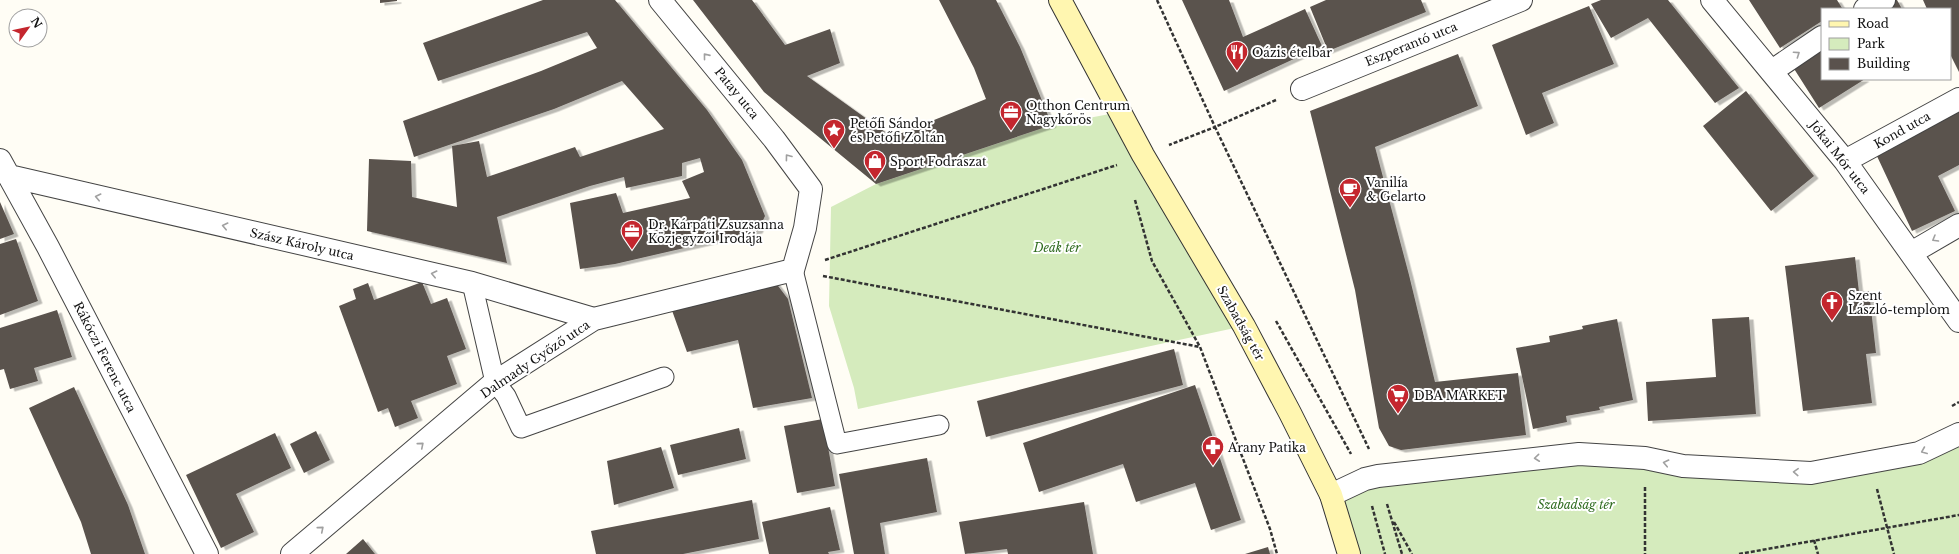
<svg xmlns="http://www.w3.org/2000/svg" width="1959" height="554" viewBox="0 0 1959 554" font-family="'Libre Baskerville',serif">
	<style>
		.green { fill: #d5ebbd }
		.building { fill: #5a524d; filter: url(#shadow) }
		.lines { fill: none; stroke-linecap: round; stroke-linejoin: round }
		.lane-casing { stroke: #444; stroke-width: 21 }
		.street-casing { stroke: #444; stroke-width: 24 }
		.secondary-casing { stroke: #333; stroke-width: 24 }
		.path { stroke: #333; stroke-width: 2.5; stroke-dasharray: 4 2; stroke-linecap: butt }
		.lane { stroke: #fff; stroke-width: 19 }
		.street { stroke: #fff; stroke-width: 22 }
		.secondary { stroke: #fff6b0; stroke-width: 22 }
		.oneway { stroke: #a0a0a0 }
		.labels { text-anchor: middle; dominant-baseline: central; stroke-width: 4; stroke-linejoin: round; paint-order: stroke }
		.street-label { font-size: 12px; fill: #111; stroke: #fff }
		.poi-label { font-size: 12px; fill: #111; stroke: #fff; text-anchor: start }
		.park-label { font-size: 12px; font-style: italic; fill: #2f6b1f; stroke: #fff }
	</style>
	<defs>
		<filter id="shadow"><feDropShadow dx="4.5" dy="2.5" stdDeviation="0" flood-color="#0004"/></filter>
	</defs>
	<rect width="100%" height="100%" fill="#fffdf5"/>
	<path class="green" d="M1120 112 1244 326 858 409 854 388 829 306 831 207 876 184 1052 125Z
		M1959 434V554H1349L1331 495 1579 454 1811 473Z"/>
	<path class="building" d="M380 0H397V1L380 3Z
		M543 0H615L707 110 742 160 765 216 758 231 615 264 580 269 570 203 616 193 623 213 690 198 682 181 704 172 700 158 682 163V176L626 188 624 177 590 186 497 217 507 263 367 231 369 159 411 161 412 197 457 207 452 146 479 141 487 177 575 147 580 157 664 129 622 81 554 109 414 157 403 121 541 71 597 48 587 32 438 81 423 43Z
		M693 0H752L785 45 830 29 840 63 807 76 892 137 986 99 974 68 939 0H996L1020 47 1052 125 876 184 764 92Z
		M1182 0H1229L1243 37 1305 9 1322 46 1224 91Z
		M1326 0H1421L1426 12 1328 51 1310 7Z
		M1601 0H1668L1739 88 1715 103 1648 18 1611 38 1591 4Z
		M1749 0H1837L1842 8 1822 9V21L1780 48Z
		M1893 0H1897L1902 9H1879Z
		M1923 0H1959V72L1950 54V9H1927Z
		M1589 6 1614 64 1542 93 1554 123 1526 135 1492 45Z
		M1822 45V79H1865L1819 108 1791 64Z
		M1458 54 1478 106 1375 147 1409 275 1435 382 1518 373 1526 435 1401 450 1389 446 1379 428 1355 290 1310 111Z
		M1746 91 1814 176 1771 211 1703 126Z
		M1959 106V165L1938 176 1955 211 1912 231 1876 154Z
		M0 202 14 234 0 239Z
		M16 239 38 301 0 315V244Z
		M1855 257 1859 292 1869 291 1876 353 1866 354 1872 403 1803 411 1785 266Z
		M772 278 788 299 812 398 753 408 738 340 687 352 670 305Z
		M422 282 431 304 447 298 466 349 447 356 457 384 411 401 418 418 395 427 388 408 378 412 339 306 356 299 353 289 368 283 374 300Z
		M57 310 72 357 34 368 38 381 10 389 4 369 0 370V328Z
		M1749 317 1756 414 1648 421 1646 382 1716 377 1712 319Z
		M1617 319 1633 400 1599 407 1600 410 1566 416 1567 422 1533 429 1516 348 1550 342 1549 336 1583 329 1582 326Z
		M1174 349 1183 385 986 437 977 401Z
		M1195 385 1241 520 1211 530 1195 483 1136 502 1123 464 1039 492 1023 443Z
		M74 387 128 505 145 554H91L81 522 29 408Z
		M823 419 835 486 797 493 784 426Z
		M739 428 746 459 678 475 670 445Z
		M316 431 330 460 304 473 290 444Z
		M275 433 291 468 236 494 254 532 221 548 186 475Z
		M661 447 674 488 614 505 607 461Z
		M927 458 937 512 880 523 885 554H854L839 474Z
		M752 500 759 539 683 554H596L591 531Z
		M1084 502 1093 554H1008L1007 549 965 554 959 522Z
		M830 507 840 550 828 552 829 554H769L762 522Z
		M363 539 375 554H346Z
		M1268 547 1270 554H1245Z"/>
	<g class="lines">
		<g class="lane-casing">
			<path id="lane" d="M793 270 837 444 939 425
				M472 283 495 382 506 396 521 428 664 377"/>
		</g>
		<g class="street-casing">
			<path id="street" d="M1712 0 1845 161 1959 321
				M1865 9 1884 0
				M1772 71 1822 37
				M1302 89 1521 0
				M0 160 48 247 207 554
				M1845 161 1959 99
				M9 176 472 283 594 319
				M1911 253 1959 225
				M1331 495 1365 479 1378 476 1579 454 1645 458 1683 466 1811 473 1919 453 1959 434
				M292 554 495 382 594 319 793 270 805 228 811 189 774 139 660 0"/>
		</g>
		<g class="secondary-casing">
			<path id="secondary" d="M1060 0 1143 155 1244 326 1290 413 1331 495 1349 554"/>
		</g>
		<path class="path" d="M1157 0 1215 127 1169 145
			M1276 100 1215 127 1369 449
			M1135 200 1152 261 1200 347 1270 529 1277 554
			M825 260 1117 165
			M823 276 1200 347
			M1276 321 1351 454
			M1952 406 1959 402
			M1645 487V554
			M1877 489 1894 554
			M1387 504 1402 554
			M1372 506 1385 554
			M1394 522 1412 554
			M1814 540 1818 554
			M1739 554 1959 515"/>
		<use href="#lane" class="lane"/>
		<use href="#street" class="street"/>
		<use href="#secondary" class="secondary"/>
	</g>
	<defs><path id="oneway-chevron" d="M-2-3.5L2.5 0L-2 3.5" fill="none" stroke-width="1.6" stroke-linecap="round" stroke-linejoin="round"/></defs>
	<g class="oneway">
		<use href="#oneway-chevron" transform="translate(1797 54) rotate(-34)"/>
		<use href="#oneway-chevron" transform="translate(706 56) rotate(-129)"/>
		<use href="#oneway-chevron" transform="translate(788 157) rotate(-127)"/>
		<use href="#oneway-chevron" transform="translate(98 197) rotate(-167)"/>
		<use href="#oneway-chevron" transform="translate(225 226) rotate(-167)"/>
		<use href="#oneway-chevron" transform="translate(1935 239) rotate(150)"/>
		<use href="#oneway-chevron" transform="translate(434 274) rotate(-167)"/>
		<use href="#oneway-chevron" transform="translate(421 445) rotate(-40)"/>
		<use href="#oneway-chevron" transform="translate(1924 451) rotate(157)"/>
		<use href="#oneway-chevron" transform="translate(1537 458) rotate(174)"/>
		<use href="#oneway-chevron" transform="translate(1666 463) rotate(-168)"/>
		<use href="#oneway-chevron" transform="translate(1796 472) rotate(-177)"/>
		<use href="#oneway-chevron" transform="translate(321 529) rotate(-40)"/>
	</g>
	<defs>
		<g id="restaurant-pin" transform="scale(1.15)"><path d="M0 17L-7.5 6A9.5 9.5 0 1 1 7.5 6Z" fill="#c4262e" stroke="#fff"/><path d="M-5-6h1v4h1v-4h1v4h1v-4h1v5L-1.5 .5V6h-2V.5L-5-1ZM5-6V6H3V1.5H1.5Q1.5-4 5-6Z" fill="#fff"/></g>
		<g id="office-pin" transform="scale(1.15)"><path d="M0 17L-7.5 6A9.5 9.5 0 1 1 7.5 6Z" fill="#c4262e" stroke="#fff"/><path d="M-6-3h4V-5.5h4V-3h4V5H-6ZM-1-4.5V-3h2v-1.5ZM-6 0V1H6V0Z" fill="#fff"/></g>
		<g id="sight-pin" transform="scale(1.15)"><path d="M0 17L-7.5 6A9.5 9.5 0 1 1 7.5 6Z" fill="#c4262e" stroke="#fff"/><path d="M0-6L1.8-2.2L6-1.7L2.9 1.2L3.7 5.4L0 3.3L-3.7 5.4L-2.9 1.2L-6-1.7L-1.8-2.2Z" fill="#fff"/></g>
		<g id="shop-pin" transform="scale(1.15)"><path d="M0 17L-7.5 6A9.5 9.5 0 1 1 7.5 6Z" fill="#c4262e" stroke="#fff"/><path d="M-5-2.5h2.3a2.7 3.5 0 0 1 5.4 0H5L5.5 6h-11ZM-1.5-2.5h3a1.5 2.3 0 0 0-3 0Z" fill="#fff"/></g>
		<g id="cafe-pin" transform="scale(1.15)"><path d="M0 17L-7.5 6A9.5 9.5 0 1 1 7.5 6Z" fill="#c4262e" stroke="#fff"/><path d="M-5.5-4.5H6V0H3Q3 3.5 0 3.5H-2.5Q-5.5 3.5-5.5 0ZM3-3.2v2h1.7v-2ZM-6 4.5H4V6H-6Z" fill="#fff"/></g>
		<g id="church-pin" transform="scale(1.15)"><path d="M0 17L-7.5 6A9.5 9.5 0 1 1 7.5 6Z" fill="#c4262e" stroke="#fff"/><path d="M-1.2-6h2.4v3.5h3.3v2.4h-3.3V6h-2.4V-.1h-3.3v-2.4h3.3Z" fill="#fff"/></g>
		<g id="supermarket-pin" transform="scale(1.15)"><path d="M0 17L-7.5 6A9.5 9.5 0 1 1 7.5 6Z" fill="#c4262e" stroke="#fff"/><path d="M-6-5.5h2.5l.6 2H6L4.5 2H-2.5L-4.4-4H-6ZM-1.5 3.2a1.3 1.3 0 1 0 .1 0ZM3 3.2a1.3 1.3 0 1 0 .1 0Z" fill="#fff"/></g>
		<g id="pharmacy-pin" transform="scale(1.15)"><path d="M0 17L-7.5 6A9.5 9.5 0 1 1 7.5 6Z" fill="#c4262e" stroke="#fff"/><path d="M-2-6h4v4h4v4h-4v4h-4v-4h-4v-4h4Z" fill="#fff"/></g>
	</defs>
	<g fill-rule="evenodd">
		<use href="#restaurant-pin" x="1237" y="52"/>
		<use href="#office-pin" x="1011" y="112"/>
		<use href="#sight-pin" x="834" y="130"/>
		<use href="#shop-pin" x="875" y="161"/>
		<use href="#cafe-pin" x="1350" y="189"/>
		<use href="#office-pin" x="632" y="231"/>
		<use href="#church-pin" x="1832" y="302"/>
		<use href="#supermarket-pin" x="1398" y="395"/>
		<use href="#pharmacy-pin" x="1213" y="447"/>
	</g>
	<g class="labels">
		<g class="street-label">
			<text transform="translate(1411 44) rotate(-22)">Eszperantó utca</text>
			<text transform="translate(737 93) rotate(51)">Patay utca</text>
			<text transform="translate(1902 130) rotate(-29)">Kond utca</text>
			<text transform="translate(1840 157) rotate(52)">Jókai Mór utca</text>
			<text transform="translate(302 244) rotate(13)">Szász Károly utca</text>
			<text transform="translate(1241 323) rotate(61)">Szabadság tér</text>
			<text transform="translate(105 357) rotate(63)">Rákóczi Ferenc utca</text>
			<text transform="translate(535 359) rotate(-34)">Dalmady Győző utca</text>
		</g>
		<g class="poi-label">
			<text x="1252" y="52">Oázis ételbár</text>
			<text x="1026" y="105">Otthon Centrum<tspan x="1026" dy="14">Nagykőrös</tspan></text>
			<text x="850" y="123">Petőfi Sándor<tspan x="850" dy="14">és Petőfi Zoltán</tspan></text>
			<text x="890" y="161">Sport Fodrászat</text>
			<text x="1366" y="182">Vanilía<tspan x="1366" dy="14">&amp; Gelarto</tspan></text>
			<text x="648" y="224">Dr. Kárpáti Zsuzsanna<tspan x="648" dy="14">Közjegyzői Irodája</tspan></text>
			<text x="1848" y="295">Szent<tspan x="1848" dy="14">László-templom</tspan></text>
			<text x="1414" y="395">DBA MARKET</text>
			<text x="1228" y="447">Arany Patika</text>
		</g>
		<g class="park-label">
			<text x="1057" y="247">Deák tér</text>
			<text x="1576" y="504">Szabadság tér</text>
		</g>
	</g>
	<rect x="1821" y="8" width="130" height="72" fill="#ffffff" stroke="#a0a0a0"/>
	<rect x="1829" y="21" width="20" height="6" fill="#fff6b0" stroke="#a0a0a0"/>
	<text x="1857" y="28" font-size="12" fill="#111111">Road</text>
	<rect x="1829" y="38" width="20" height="12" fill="#d5ebbd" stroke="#a0a0a0"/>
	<text x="1857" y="48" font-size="12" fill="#111111">Park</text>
	<rect x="1829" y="58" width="20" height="12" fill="#5a524d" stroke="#a0a0a0"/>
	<text x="1857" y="68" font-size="12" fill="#111111">Building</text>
	<g transform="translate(28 28) rotate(57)"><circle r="19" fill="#ffffff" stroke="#a0a0a0"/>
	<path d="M0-3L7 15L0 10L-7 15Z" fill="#c4262e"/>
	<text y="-6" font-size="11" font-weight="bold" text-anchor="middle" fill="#111111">N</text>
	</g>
</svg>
